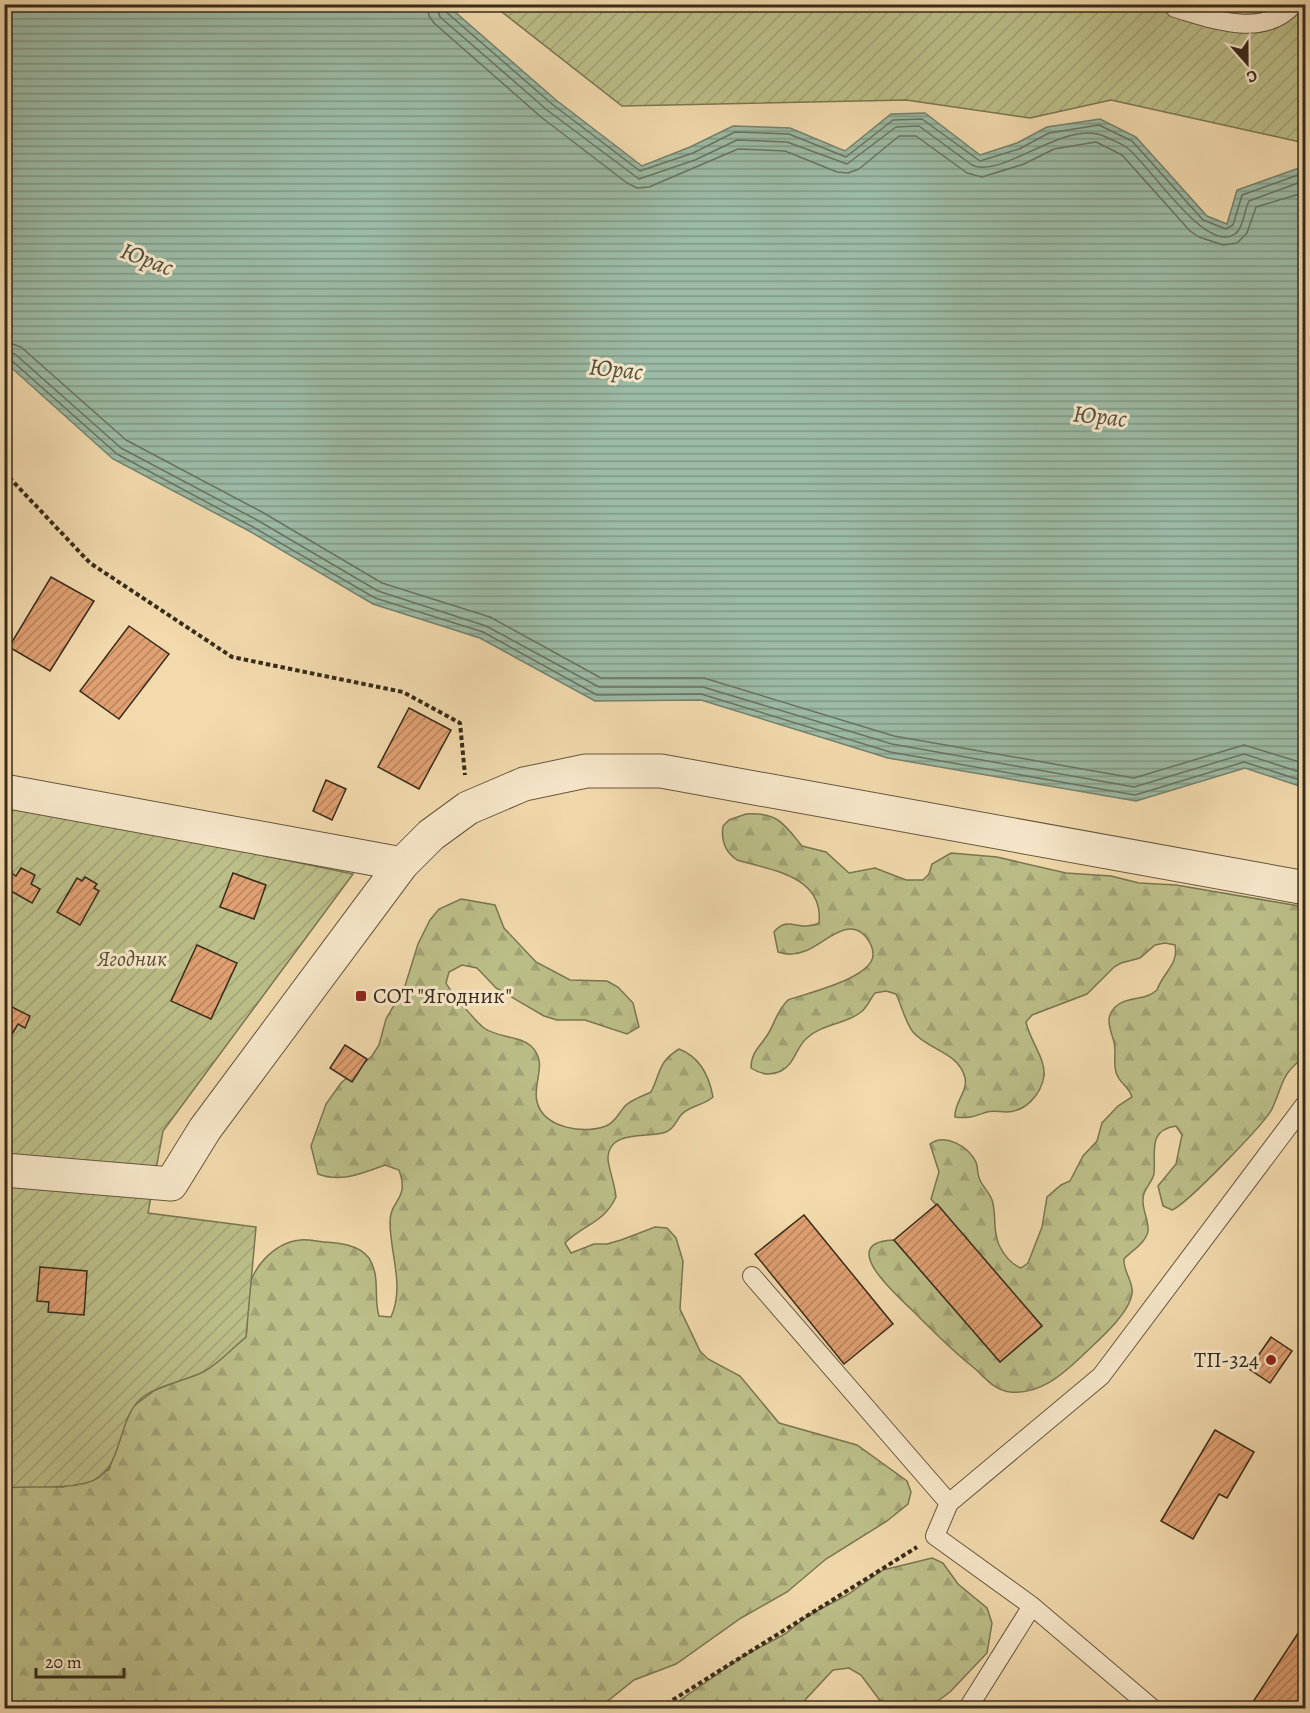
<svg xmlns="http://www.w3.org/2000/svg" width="1310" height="1713" viewBox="0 0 1310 1713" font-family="Alegreya,serif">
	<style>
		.forest { fill: url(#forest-firs); stroke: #7a7552; stroke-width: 1.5 }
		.garden { fill: url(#garden-furrows); stroke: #7a7552; stroke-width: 1.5 }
		.water { fill: url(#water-rules); stroke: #74816e; stroke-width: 1.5 }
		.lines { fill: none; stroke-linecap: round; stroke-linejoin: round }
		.shore { stroke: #6a7360; stroke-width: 1.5 }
		.building { fill: url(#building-hatch); stroke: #382b1a; stroke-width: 1.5 }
		.lane-casing { stroke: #66573f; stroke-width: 20 }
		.street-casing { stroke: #66573f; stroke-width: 35 }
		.path { stroke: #382b1a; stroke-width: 4; stroke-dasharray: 4.5 3; stroke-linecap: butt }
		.lane { stroke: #f7e7ca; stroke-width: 18 }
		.street { stroke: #f7e7ca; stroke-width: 33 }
		.poi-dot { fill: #8f2418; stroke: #f7e7ca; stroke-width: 2 }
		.labels { text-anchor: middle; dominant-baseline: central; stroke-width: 6; stroke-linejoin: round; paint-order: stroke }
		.park-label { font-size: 22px; font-style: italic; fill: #595036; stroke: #f7e7ca }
		.poi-label { font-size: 22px; fill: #382b1a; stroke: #f7e7ca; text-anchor: start }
		.water-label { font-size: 24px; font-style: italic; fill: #514f3d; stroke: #f7e7ca }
	</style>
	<defs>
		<pattern id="forest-firs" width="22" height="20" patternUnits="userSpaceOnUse" patternTransform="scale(1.5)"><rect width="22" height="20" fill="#bcbf89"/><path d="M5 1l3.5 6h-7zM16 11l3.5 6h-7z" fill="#a2a476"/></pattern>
		<pattern id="garden-furrows" width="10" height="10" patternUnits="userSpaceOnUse" patternTransform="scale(1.5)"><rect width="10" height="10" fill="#bcbf89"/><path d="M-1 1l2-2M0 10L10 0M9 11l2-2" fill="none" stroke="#a2a476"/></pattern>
		<pattern id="water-rules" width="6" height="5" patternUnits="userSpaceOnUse" patternTransform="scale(1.5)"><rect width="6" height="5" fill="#9cbba6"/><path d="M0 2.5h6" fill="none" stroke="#809886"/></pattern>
		<pattern id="building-hatch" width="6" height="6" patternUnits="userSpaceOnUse" patternTransform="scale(1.5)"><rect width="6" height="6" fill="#e0a072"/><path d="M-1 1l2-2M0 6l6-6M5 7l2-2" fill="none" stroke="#b7835d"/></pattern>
	</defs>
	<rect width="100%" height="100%" fill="#f2daad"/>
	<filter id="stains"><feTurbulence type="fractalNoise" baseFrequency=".00333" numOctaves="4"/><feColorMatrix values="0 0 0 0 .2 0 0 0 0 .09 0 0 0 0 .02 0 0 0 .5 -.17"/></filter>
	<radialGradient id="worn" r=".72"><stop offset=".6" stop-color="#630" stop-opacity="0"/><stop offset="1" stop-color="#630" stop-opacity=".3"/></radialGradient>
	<path class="forest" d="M746 814C778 812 784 824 802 846L826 852 849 873 875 868 906 880H923L929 874 932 864 951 853 997 857 1066 873 1111 876 1139 883 1176 885 1305 907V1056C1279 1077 1285 1081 1272 1109 1265 1123 1186 1205 1172 1210L1163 1206 1158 1186 1176 1164 1182 1135 1176 1126C1147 1130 1156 1153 1154 1174 1152 1183 1143 1189 1143 1199 1142 1210 1149 1220 1148 1231 1146 1243 1131 1251 1124 1259 1123 1272 1134 1282 1132 1294 1129 1315 1095 1343 1081 1357 1062 1375 1039 1395 1010 1392 993 1390 985 1377 973 1367 951 1350 933 1331 913 1311 899 1297 834 1242 894 1240L1000 1362 1042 1326 931 1199 939 1172 930 1144C945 1133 968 1146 976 1162 978 1167 977 1174 980 1180 983 1187 989 1192 992 1200 997 1215 992 1229 999 1245 1004 1255 1010 1264 1021 1268L1028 1263 1042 1227 1047 1197 1061 1185 1070 1181 1083 1156 1097 1141 1102 1123 1118 1106 1132 1097C1129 1087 1121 1084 1117 1075 1112 1064 1117 1053 1114 1042 1110 1028 1103 1015 1119 1004 1131 996 1145 1001 1157 990 1163 972 1179 965 1175 945L1165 943 1155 945 1140 958 1121 963 1114 967 1087 994 1032 1015 1026 1022C1029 1039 1046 1059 1044 1076 1041 1095 1025 1112 1006 1112 999 1112 994 1110 987 1112 975 1116 969 1119 955 1117 954 1102 968 1092 965 1078 959 1052 928 1050 913 1032 905 1022 902 1006 896 994L886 991 875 993C870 999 867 1008 861 1012 845 1025 823 1023 807 1038 796 1047 795 1064 781 1071 771 1076 760 1074 751 1068 751 1052 760 1047 768 1034 776 1021 776 1012 788 1000 807 993 874 978 873 954 873 947 870 942 866 937 848 915 823 945 805 951 795 955 788 955 778 952L774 932C788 914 799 933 819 923 824 876 771 870 737 860 725 852 721 840 723 826L729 820Z
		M461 899 495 905 504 928 536 962 570 980 607 981 618 987 633 1003 639 1027 627 1034 585 1020H557L544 1016 496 988 477 968 462 965 449 972 446 983C450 991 477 1023 484 1028 498 1038 518 1035 531 1046 549 1063 532 1082 537 1102 544 1129 587 1135 608 1125 616 1121 620 1111 626 1105 633 1099 643 1096 651 1092 661 1072 658 1062 679 1049 700 1057 709 1075 713 1097 703 1106 690 1105 681 1115 676 1121 674 1129 666 1132 650 1139 607 1128 608 1160 609 1169 615 1185 616 1197 604 1223 584 1224 565 1243L571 1253 594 1244H607L621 1240 655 1227 667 1228 676 1238 683 1261 680 1309 700 1351 708 1359 740 1376 779 1423 857 1445 907 1481 911 1492 908 1504 887 1521 826 1559 787 1592 741 1618 676 1664 634 1680 599 1708H5V1488L27 1485 63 1487 109 1470 126 1415 135 1405 155 1390 205 1371 246 1337C248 1323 247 1310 248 1296 249 1270 273 1243 300 1240 307 1239 315 1241 323 1242 339 1243 358 1244 369 1258 381 1277 373 1296 379 1316L391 1317C405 1286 390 1254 390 1222 390 1199 410 1200 399 1170L385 1165C363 1173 341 1183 318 1174L311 1146 326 1104 341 1083 372 1056 379 1045 386 1019 405 986 418 944 430 920 439 909Z
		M932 1558 943 1563 958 1584 987 1608 992 1623 987 1653 950 1692 928 1708H890L881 1702 861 1675 849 1668 833 1670 805 1700 802 1708H669L742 1657 785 1634 809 1615 847 1595 883 1570Z"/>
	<path class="garden" d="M493 5H1305V143L1111 100 1030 118 906 100 622 106Z
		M5 802 353 874 163 1131 148 1213 256 1227 246 1337C232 1348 219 1364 203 1372 185 1381 161 1384 144 1396 114 1418 126 1474 86 1483 59 1490 32 1485 5 1488Z"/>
	<path class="water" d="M5 4 447 5 556 100 642 166 690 147 733 126 790 128 845 151 891 114 925 113 980 155 1017 143 1047 127 1100 119 1136 137 1207 216 1227 224 1237 190 1299 168 1305 170V788L1245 768 1136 801 888 758 701 700 595 701 480 638 373 604 251 532 113 459 5 362Z"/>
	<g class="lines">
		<path class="shore" d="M427 4 429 16 434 23 541 117 627 183 637 188 649 187 738 149 785 151 837 172 848 173 859 169 899 136H916L967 173 982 177 1024 164 1054 149 1096 142 1122 155 1190 231 1199 237 1223 245 1237 243 1247 233 1256 207 1306 192
			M436 4 440 17 547 110 639 179 695 160 737 140 787 142 847 164 896 127 919 126 972 165C1002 180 1066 117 1106 137 1112 140 1120 143 1126 147 1148 162 1205 255 1235 234 1244 227 1244 210 1249 201L1298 183H1306
			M443 4 445 11 552 104 640 171 693 153 735 132 789 134 846 157 893 120 922 119 980 161 1019 149 1049 133 1099 125 1132 141 1203 220 1226 229 1233 225 1242 195 1298 175 1306 176
			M4 341 21 347 126 440 262 512 382 583 490 617 601 678H704L894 736 1134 778 1244 745 1306 764
			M4 351 15 354 121 448 257 520 378 591 486 626 599 687H703L892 744 1134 787 1244 754 1306 774
			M4 358 11 360 117 454 253 527 375 598 483 632 597 695 701 694 890 752 1135 795 1244 762 1306 782"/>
	</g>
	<path class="building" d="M51 577 94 601 50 671 9 647Z
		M129 626 169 654 119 719 80 691Z
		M409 708 451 730 419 789 378 767Z
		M326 780 346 789 332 820 313 811Z
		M21 868 35 875 31 884 40 889 32 903 4 887 7 870 16 876Z
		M233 873 266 885 254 919 220 907Z
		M85 877 97 884 94 888 99 891 80 925 57 912 77 878 82 881Z
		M197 945 237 963 211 1019 171 1001Z
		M4 1003 30 1016 25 1028 18 1024 11 1036 4 1033Z
		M345 1045 367 1059 352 1082 330 1068Z
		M937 1204 1042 1326 1000 1362 894 1240Z
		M804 1215 893 1324 844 1364 755 1254Z
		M40 1267 87 1271 84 1315 48 1312 49 1302 37 1301Z
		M1271 1337 1292 1351 1270 1383 1249 1369Z
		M1215 1430 1254 1452 1227 1498 1219 1494 1193 1539 1161 1521Z
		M1306 1621V1708H1249Z"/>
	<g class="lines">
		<g class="lane-casing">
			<path id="lane" d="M1175 8C1213 19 1264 39 1294 4
				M752 1276 949 1503
				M968 1708 1032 1606
				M1152 1708 1032 1606 935 1536 949 1503 1101 1376 1306 1103"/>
		</g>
		<g class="street-casing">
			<path id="street" d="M4 791 402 864
				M4 1170 171 1184 205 1129 402 864 431 835 468 808 524 784 586 771H661L1306 888"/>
		</g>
		<path class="path" d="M4 472 90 563 232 657 403 692 460 723 465 775
			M660 1708 917 1547"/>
		<use href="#lane" class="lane"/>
		<use href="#street" class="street"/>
	</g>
	<g class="poi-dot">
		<rect x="355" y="990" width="12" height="12" rx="3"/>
		<circle cx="1271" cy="1360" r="6"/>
	</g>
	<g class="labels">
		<g class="park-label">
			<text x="132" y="959">Ягодник</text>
		</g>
		<g class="poi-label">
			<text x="373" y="996">СОТ "Ягодник"</text>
			<text x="1259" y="1360" text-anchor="end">ТП-324</text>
		</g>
		<g class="water-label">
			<text transform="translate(147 259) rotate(21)">Юрас</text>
			<text transform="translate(616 369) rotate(6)">Юрас</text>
			<text transform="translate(1100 416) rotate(6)">Юрас</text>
		</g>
	</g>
	<rect width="1310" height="1713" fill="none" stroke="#f2daad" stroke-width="24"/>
	<rect x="6" y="6" width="1298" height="1701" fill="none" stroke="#382b1a" stroke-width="3"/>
	<rect x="12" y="12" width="1286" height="1689" fill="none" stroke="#382b1a" stroke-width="1.5"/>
	<g transform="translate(1247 63) rotate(159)" stroke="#f7e7ca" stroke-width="4.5" paint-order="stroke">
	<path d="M0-4.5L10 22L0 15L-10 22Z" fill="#382b1a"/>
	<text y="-9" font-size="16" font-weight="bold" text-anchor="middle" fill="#382b1a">С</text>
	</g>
	<path d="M36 1668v9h88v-9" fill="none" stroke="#382b1a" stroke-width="3"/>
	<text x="45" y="1668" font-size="18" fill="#382b1a" stroke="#f7e7ca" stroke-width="4.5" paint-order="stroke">20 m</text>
	<rect width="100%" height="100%" filter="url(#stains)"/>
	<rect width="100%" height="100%" fill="url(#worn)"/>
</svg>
